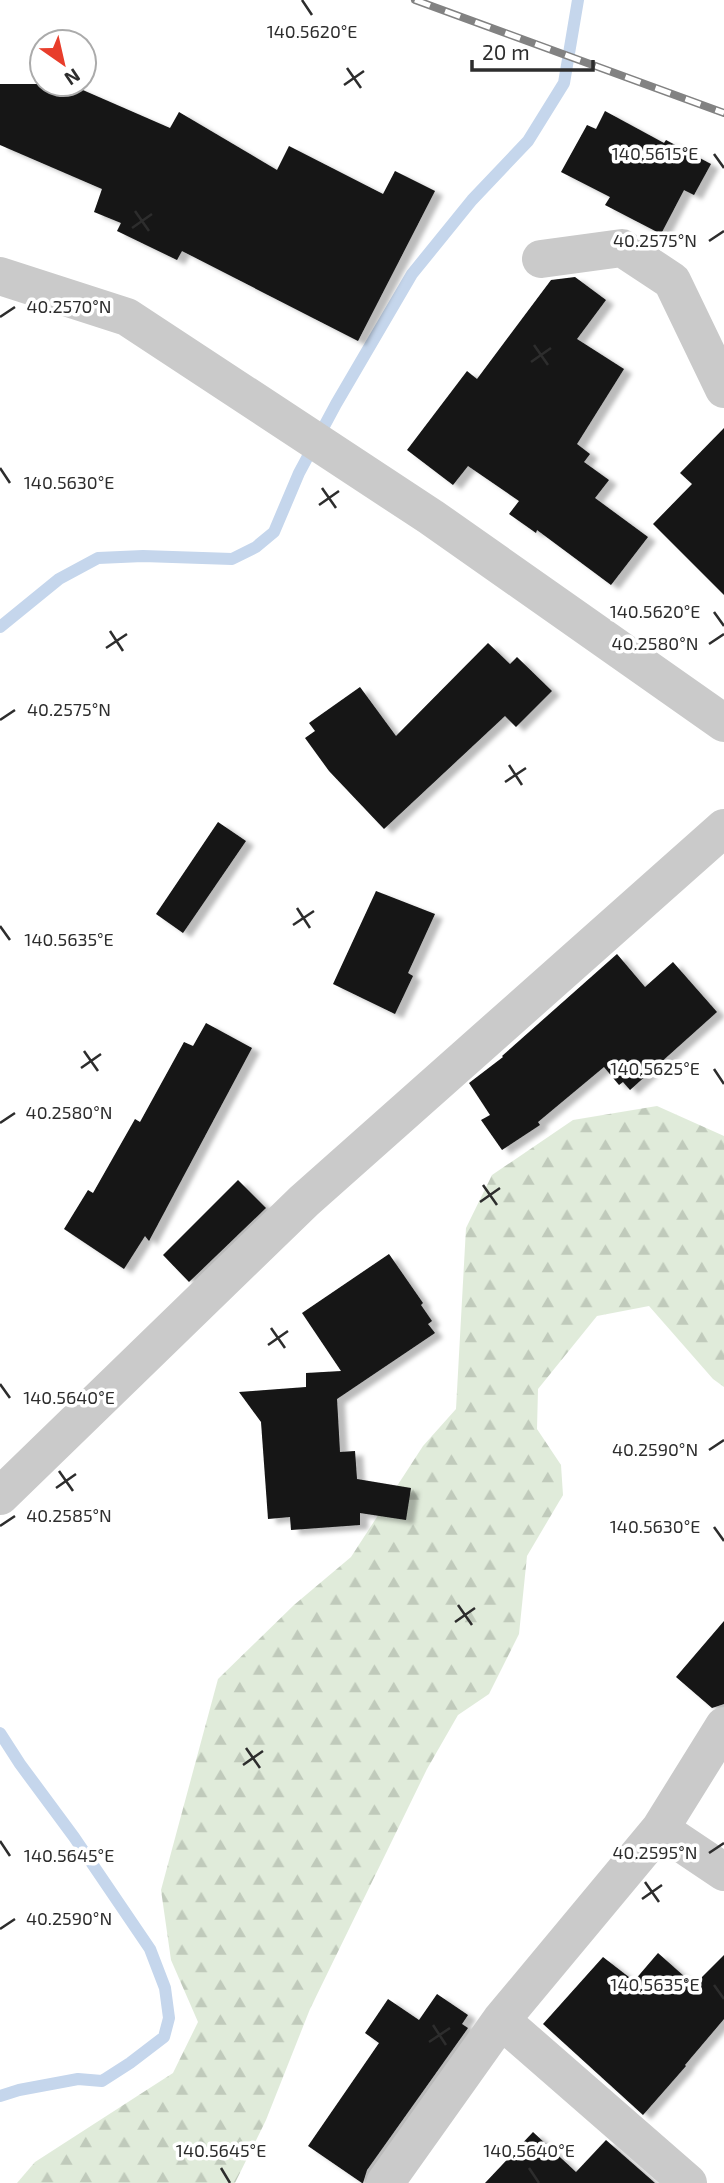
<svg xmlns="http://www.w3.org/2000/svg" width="724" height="2183" viewBox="0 0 724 2183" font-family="'Exo 2',sans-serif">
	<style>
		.forest { fill: url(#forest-firs) }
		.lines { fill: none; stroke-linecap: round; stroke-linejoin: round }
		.stream { stroke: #c5d6ec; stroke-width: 12 }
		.building { fill: #141414; filter: url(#shadow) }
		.minor { stroke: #cacaca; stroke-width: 38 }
		.rail-casing { stroke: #828282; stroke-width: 8 }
		.rail { stroke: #fff; stroke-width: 5; stroke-dasharray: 16; stroke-linecap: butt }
		.ticks { fill: none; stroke: #2d2d2d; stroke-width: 2.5 }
		.ticks-label { font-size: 18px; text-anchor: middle; fill: #2d2d2d; stroke: #fff; stroke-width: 7; stroke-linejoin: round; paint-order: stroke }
	</style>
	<defs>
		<pattern id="forest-firs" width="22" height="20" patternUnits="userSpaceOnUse" patternTransform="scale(1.75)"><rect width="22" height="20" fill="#e0ebda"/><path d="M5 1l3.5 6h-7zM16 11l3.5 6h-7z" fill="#c0cabb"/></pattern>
		<filter id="shadow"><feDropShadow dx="8" dy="4.5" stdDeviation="2" flood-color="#0004"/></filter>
	</defs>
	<rect width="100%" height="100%" fill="#fff"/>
	<path class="forest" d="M657 1106 724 1136V1387L713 1379 649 1306 597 1316 538 1389 537 1429 561 1465 563 1495 527 1556 519 1634 489 1694 458 1715 427 1769 310 2009 266 2120 235 2183H17L35 2162 173 2073 198 2022 171 1960 161 1890 218 1679 294 1605 351 1557 423 1446 456 1409 466 1228 492 1175 573 1120Z"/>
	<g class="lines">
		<path class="stream" d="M0 627 59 579 98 558 143 556 232 559 256 547 274 532 299 473 336 404 412 274 472 200 528 141 564 83 578 0
			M0 1733 20 1764 74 1837 150 1949 165 1988 169 2018 164 2037 130 2063 102 2081 78 2079 19 2090 0 2096"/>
	</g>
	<path class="building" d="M0 84H69L170 128 179 112 277 170 289 146 383 194 395 171 435 191 358 341 182 251 177 260 117 231 121 223 94 212 102 189 0 145Z
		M605 111 664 143 666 140 711 164 694 195 684 190 661 234 605 205 610 197 561 172 587 125 596 129Z
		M575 277 606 300 577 339 624 369 577 444 590 454 584 462 609 480 595 498 648 537 611 585 537 530 536 533 509 514 519 501 468 466 453 485 407 450 467 371 477 379 551 280Z
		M724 428V595L653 524 692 484 680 473Z
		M488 643 510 664 517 657 552 691 516 727 505 716 384 829 329 771 305 738 315 731 309 723 360 687 396 736Z
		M218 822 246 841 183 933 156 914Z
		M376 891 435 914 408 973 413 976 395 1014 333 984Z
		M617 954 645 987 673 962 717 1012 630 1090 623 1082 619 1085 604 1067 538 1122 540 1125 502 1150 481 1120 490 1115 469 1083 503 1057 502 1056Z
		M206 1023 252 1048 149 1241 145 1236 124 1269 64 1229 88 1190 93 1193 135 1119 140 1122 184 1042 193 1046Z
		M238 1180 266 1208 189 1282 163 1255Z
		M389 1254 423 1303 421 1305 432 1321 428 1324 435 1333 337 1399 340 1452 355 1451 357 1479 411 1488 406 1520 360 1513V1525L291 1530 290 1517 268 1519 261 1422 239 1392 306 1387V1373L341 1371 302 1313Z
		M724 1621V1704L712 1708 676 1677Z
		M658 1953 694 1985 724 1955V2019L685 2065 686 2066 643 2115 543 2024 603 1957 634 1981Z
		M437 1994 468 2015 462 2024 468 2028 367 2170 363 2183H362L308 2146 379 2043 365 2033 388 1999 419 2020Z
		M533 2132 576 2172 606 2140 655 2183H485Z"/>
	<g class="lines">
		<path class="minor" d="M541 259 622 248 672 281 724 389
			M0 276 127 317 431 517 724 723
			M0 1496 304 1201 724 828
			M660 1829 724 1872
			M501 2020 688 2183
			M385 2183 501 2020 660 1829 724 1726"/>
		<g class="rail-casing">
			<path id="rail" d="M415 0 724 113"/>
		</g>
		<use href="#rail" class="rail"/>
	</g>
	<path class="ticks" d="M302 0 312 15M347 68 361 88M344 85 364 71M714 154 724 168M135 211 149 231M132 228 152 214M709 241 724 231M0 317 15 307M534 345 548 365M531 362 551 348M0 468 10 483M322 488 336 508M319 505 339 491M714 612 724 626M110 631 123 651M709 644 724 634M106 648 127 634M0 720 15 710M509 765 522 785M505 782 526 768M297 908 310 928M293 925 314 911M0 926 10 940M84 1051 98 1071M81 1068 101 1054M714 1069 724 1084M0 1123 15 1113M483 1185 497 1205M480 1202 500 1188M271 1328 285 1348M268 1345 288 1331M0 1384 10 1398M709 1450 724 1440M59 1471 73 1491M56 1488 76 1474M0 1526 15 1516M714 1527 724 1541M458 1605 472 1625M455 1622 475 1608M246 1748 260 1768M243 1765 263 1751M0 1841 10 1856M709 1853 724 1843M645 1882 659 1902M642 1899 662 1885M0 1929 15 1919M714 1985 724 1999M433 2025 446 2045M429 2042 450 2028M221 2168 230 2183M529 2168 539 2183"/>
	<g class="ticks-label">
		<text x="312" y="38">140.5620°E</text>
		<text x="655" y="160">140.5615°E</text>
		<text x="655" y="247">40.2575°N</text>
		<text x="69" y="313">40.2570°N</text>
		<text x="69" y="489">140.5630°E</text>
		<text x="655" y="618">140.5620°E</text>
		<text x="655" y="650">40.2580°N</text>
		<text x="69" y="716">40.2575°N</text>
		<text x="69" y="946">140.5635°E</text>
		<text x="655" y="1075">140.5625°E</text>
		<text x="69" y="1119">40.2580°N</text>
		<text x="69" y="1404">140.5640°E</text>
		<text x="655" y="1456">40.2590°N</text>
		<text x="69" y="1522">40.2585°N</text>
		<text x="655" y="1533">140.5630°E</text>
		<text x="655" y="1859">40.2595°N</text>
		<text x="69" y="1862">140.5645°E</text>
		<text x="69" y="1925">40.2590°N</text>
		<text x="655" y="1991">140.5635°E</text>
		<text x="221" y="2157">140.5645°E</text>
		<text x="529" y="2157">140.5640°E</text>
	</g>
	<g transform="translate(63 63) rotate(146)"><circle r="33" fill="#ffffff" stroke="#ababab" stroke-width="2"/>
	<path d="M0-5L12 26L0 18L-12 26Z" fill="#e83d2b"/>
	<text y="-10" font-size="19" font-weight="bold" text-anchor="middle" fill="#2d2d2d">N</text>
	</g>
	<path d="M472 60v10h121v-10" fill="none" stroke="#2d2d2d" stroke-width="3.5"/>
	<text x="482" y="60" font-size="21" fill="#2d2d2d" stroke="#ffffff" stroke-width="5" paint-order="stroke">20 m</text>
</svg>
